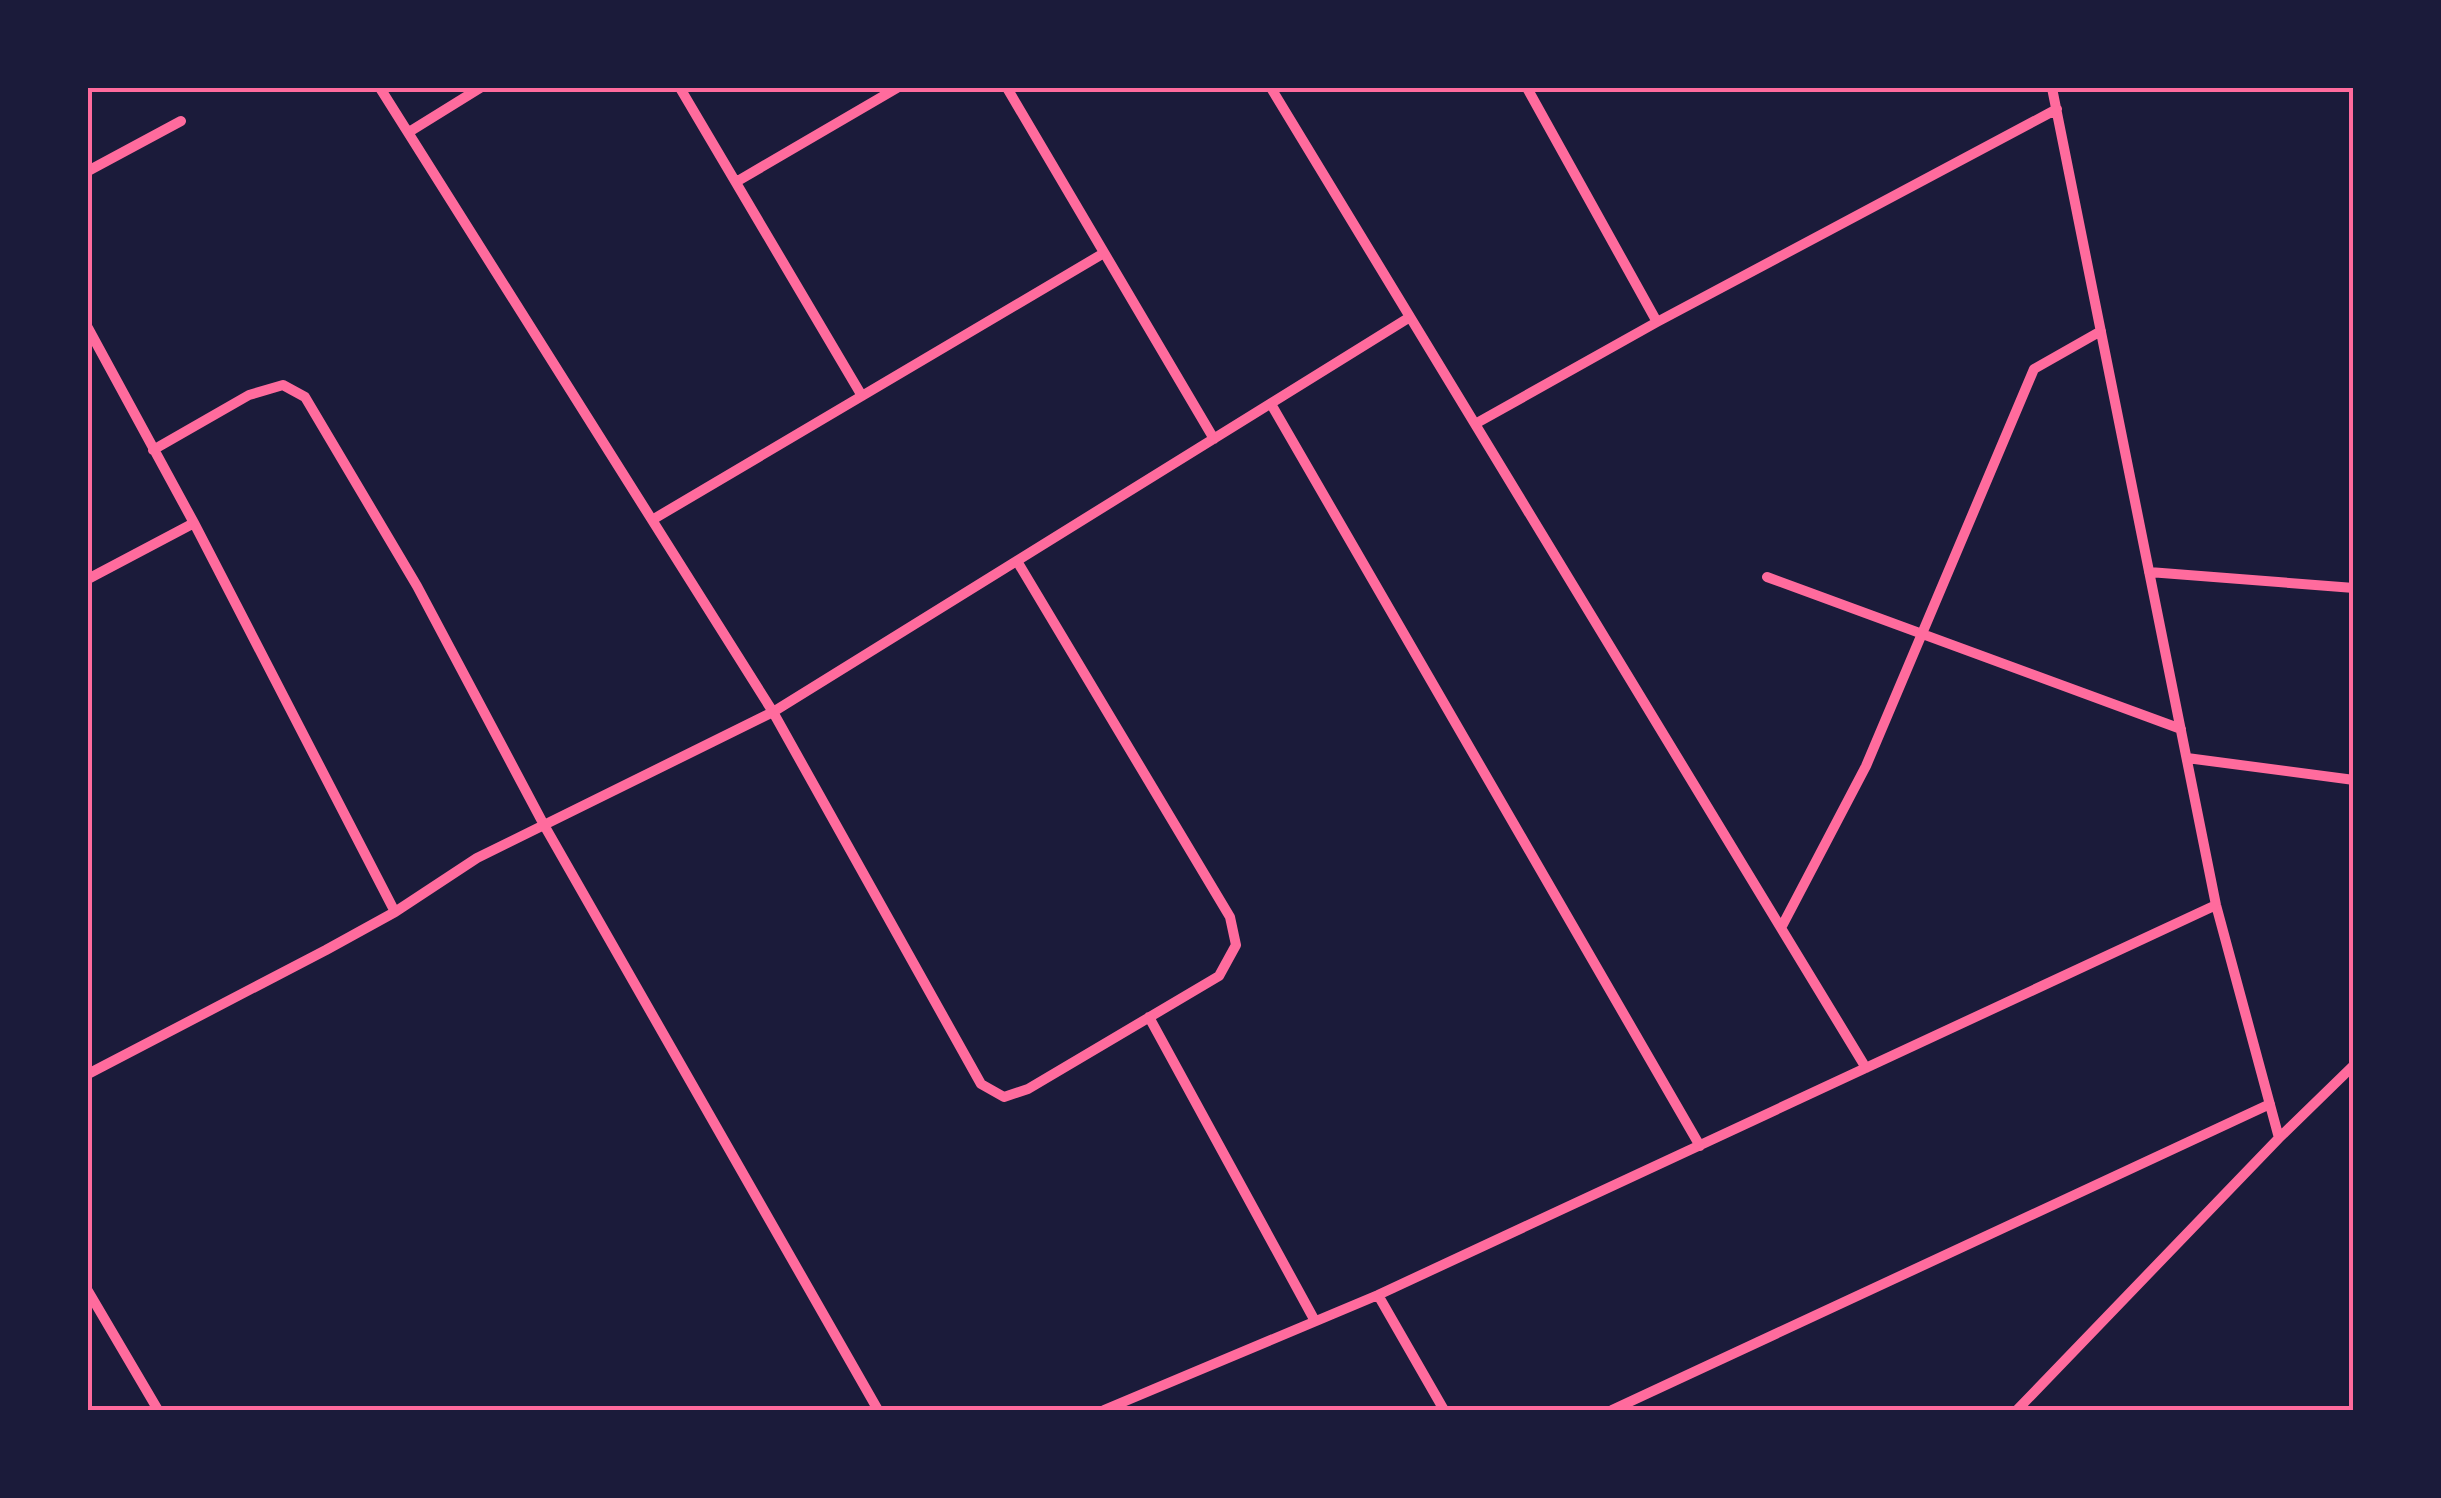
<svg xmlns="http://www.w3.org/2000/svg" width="2441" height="1498" viewBox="0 0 2441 1498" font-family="Ubuntu,sans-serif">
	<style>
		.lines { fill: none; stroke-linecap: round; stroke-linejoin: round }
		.minor { stroke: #ff6b9d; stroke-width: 10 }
		.neatline { fill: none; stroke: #ff6b9d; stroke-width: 4 }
	</style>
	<rect width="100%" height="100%" fill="#1b1b3a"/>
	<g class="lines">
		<path class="minor" d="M380 88 773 712 981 1084 1004 1097 1028 1089 1219 976 1236 945 1230 917 1017 561
			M680 88 862 396
			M1007 88 1214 439
			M1271 88 1866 1068
			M1527 88 1657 322
			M2052 88 2216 905 2279 1138
			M409 132 480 88
			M88 171 181 121
			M736 182 897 88
			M88 328 194 523 395 912
			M1271 404 1700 1146
			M1475 424 1657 322 2057 109
			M153 450 249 395 283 385 305 397 417 586 544 825 878 1410
			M652 520 1104 253
			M2149 572 2354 588
			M1767 577 2181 729
			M88 579 194 523
			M2187 758 2354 780
			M1781 928 1866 766 2034 369 2101 331
			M1149 1017 1315 1321
			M88 1074 326 950 395 912 477 858 773 712 1410 317
			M88 1291 158 1410
			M1378 1295 1444 1410
			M1104 1410 1378 1295 2216 905
			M1612 1410 2270 1104
			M2017 1410 2279 1138 2354 1065"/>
	</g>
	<rect width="2441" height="1498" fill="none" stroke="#1b1b3a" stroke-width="180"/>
	<rect x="90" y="90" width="2261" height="1318" class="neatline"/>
</svg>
